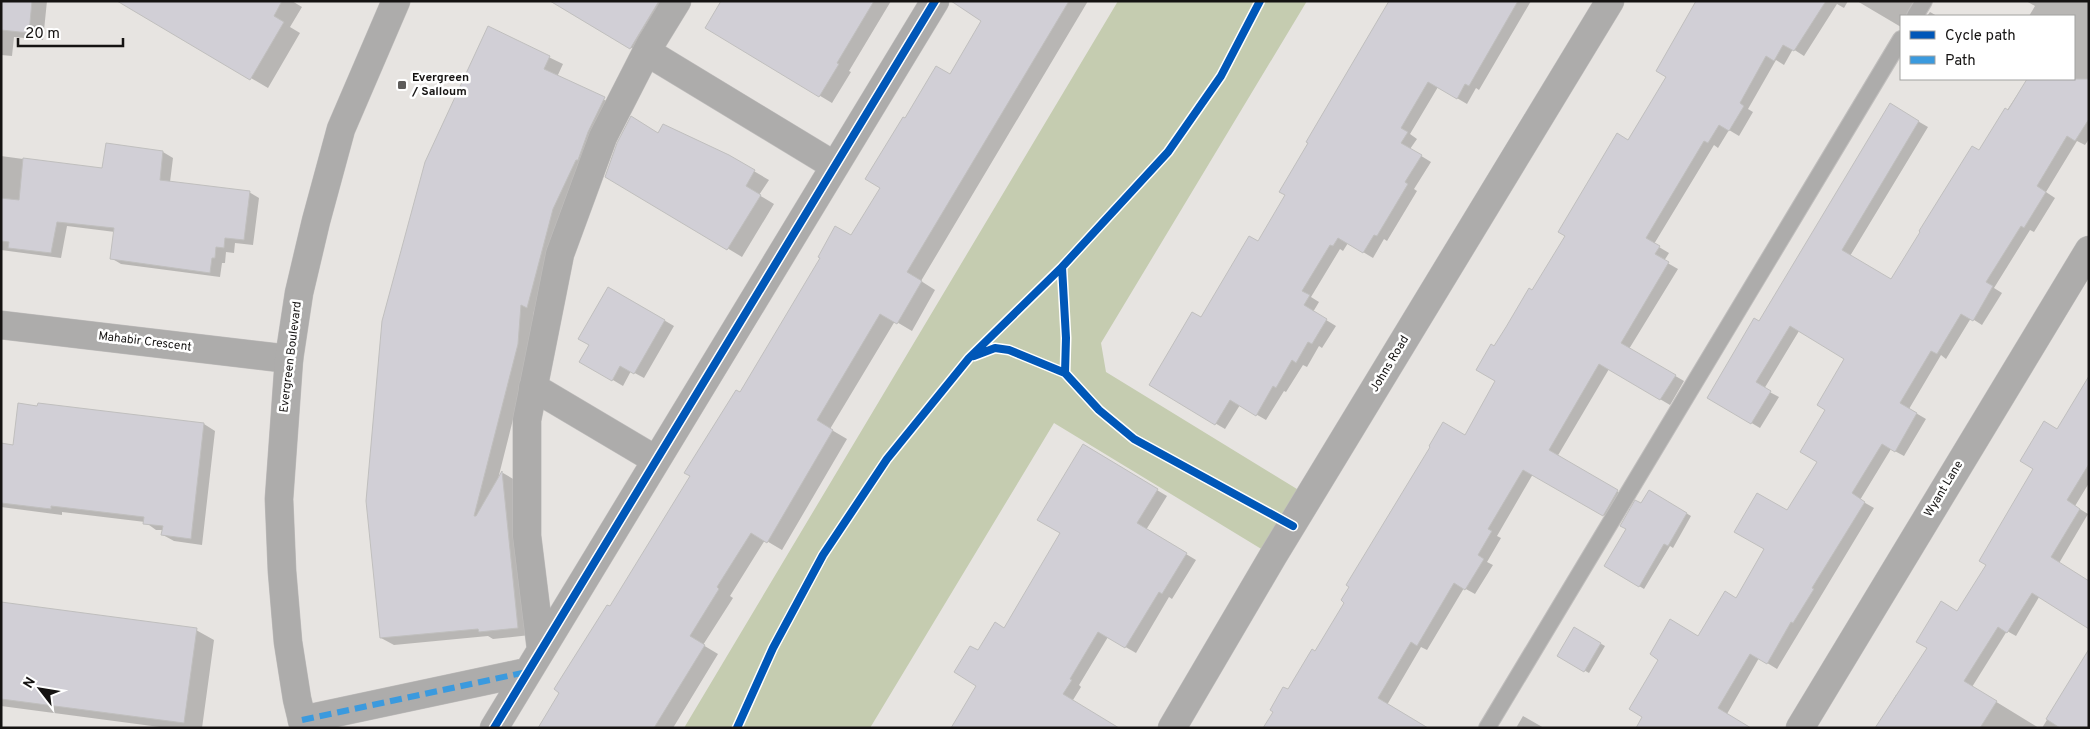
<svg xmlns="http://www.w3.org/2000/svg" width="2090" height="729" viewBox="0 0 2090 729" font-family="Overpass,sans-serif">
	<style>
		.green { fill: #c5ccb0 }
		.shadow { fill: #0003 }
		.building { fill: #d1cfd6; stroke: #c0bfbe }
		.lines { fill: none; stroke-linecap: round; stroke-linejoin: round }
		.service-casing { stroke: #c0bebd; stroke-width: 18 }
		.minor-casing { stroke: #c0bebd; stroke-width: 29 }
		.tertiary-casing { stroke: #c0bebd; stroke-width: 29 }
		.service { stroke: #adacab; stroke-width: 16 }
		.minor { stroke: #adacab; stroke-width: 28 }
		.tertiary { stroke: #adacab; stroke-width: 28 }
		.quiet { stroke: #3b9ade; stroke-width: 6; stroke-dasharray: 12 6; stroke-linecap: butt }
		.cycleway-casing { stroke: #fff; stroke-width: 11 }
		.cycleway { stroke: #0057b8; stroke-width: 8 }
		.poi-dot { fill: #5e5c5a; stroke: #fff; stroke-width: 2 }
		.labels { text-anchor: middle; dominant-baseline: central; stroke-width: 5; stroke-linejoin: round; paint-order: stroke }
		.poi-label { font-size: 12px; font-weight: bold; fill: #151312; stroke: #fff; text-anchor: start }
		.street-label { font-size: 12px; fill: #151312; stroke: #fff }
	</style>
	<rect width="100%" height="100%" fill="#e7e4e1"/>
	<path class="green" d="M1118 1H1307L1101 343 1106 372 1310 497 1273 556 1054 423 870 728H684Z"/>
	<path class="shadow" d="M1 1H47L43 40 14 37 12 56 1 55Z
		M120 1H292L302 7 290 27 300 33 268 88Z
		M553 1H676L643 55Z
		M723 1H891L849 71 851 72 832 103 707 28Z
		M975 1H1088L921 281 935 290 912 331 895 321 830 429 847 439 782 550 765 540 730 596 733 598 703 645 718 654 673 728H539L741 394 852 237 882 187 905 120 950 75 983 21Z
		M1390 1H1531L1479 90 1476 88 1467 104 1438 87 1410 134 1417 139 1410 149 1431 162 1414 189 1417 191 1387 241 1384 239 1373 258 1348 243 1343 251 1340 249 1311 297 1319 302 1313 312 1336 326 1322 348 1319 346 1307 367 1303 365 1286 392 1284 391 1266 420 1240 405 1225 429 1150 385 1258 243 1287 195Z
		M1699 1H1848L1844 8 1837 4 1804 56 1793 49 1784 65 1776 60 1748 109 1753 112 1739 136 1729 130 1718 148 1714 145 1654 244 1669 253 1664 261 1678 269 1629 349 1684 381 1670 405 1609 369 1557 457 1627 497 1613 520 1533 474 1497 536 1501 538 1487 562 1493 565 1475 594 1464 588 1427 650 1421 647 1387 705 1288 691 1465 437 1497 381 1494 347 1533 292 1668 76Z
		M1857 1H1912L1921 7 1917 16H1901V27Z
		M2026 1H2089V139L2085 145 2077 141 2046 192 2055 198 2034 232 2030 230 1994 288 2002 293 1982 325 1971 318 1946 359 1941 355 1909 409 1926 419 1904 456 1891 449 1860 500 1874 508 1777 669 1759 658 1727 714 1638 728 1698 638 1736 599 1818 461 1827 410 1845 358 1799 331 1764 389 1779 397 1760 428 1708 397 1759 323 1890 105 1928 127 1850 256 1892 281 2028 79H2074V16H2029L2035 6Z
		M1930 12 1937 16H1927Z
		M488 28 563 64 557 77 617 106 540 314 534 311 530 352 498 479 503 473 515 480 530 635 493 639 488 636 394 645 381 638Z
		M659 134 728 156 769 180 759 195 774 204 742 257 607 176Z
		M163 152 173 158 170 182 249 192 259 198 253 245 235 243 234 253 226 252 225 263H222L220 277 121 264 111 258 115 232 67 226 61 258 1 250V156L104 170Z
		M609 288 674 326 644 378 631 371 623 386 581 361 590 345Z
		M2089 380V483L2075 506 2088 514 2016 636 2007 631 1972 687 2039 728H1877L1896 695 1898 696 1958 613 1988 565 2057 431Z
		M39 404 204 424 215 431 202 545 174 541 163 535V530H156L145 522 62 512V515L1 507V445L14 446Z
		M1083 446 1167 496 1146 530 1196 560 1172 599 1169 597 1136 653 1108 637 1079 685 1081 687 1073 700 978 685V652L1004 629 1062 533Z
		M1649 491 1691 516 1673 548 1670 546 1644 589 1606 566Z
		M1 604 196 630 214 640 202 728H167L1 706Z
		M1575 629 1605 646 1589 673 1559 656Z
		M2089 651V728H2042Z
		M1523 716 1544 728H1516Z"/>
	<path class="building" d="M1 1H32L29 33 1 30Z
		M117 1H282L274 16 284 22 250 80Z
		M550 1H659L630 49Z
		M721 1H874L837 63 839 64 819 97 705 28Z
		M951 1H1069L907 272 922 281 897 324 880 314 817 420 833 430 767 543 751 533 717 587 719 589 690 636 705 645 654 728H538L559 693 554 689 607 605 610 606 690 476 684 473 736 390 740 392 820 258 818 257 835 226 851 235 880 188 865 179 903 117 905 118 936 66 950 74 981 21Z
		M1389 1H1518L1469 86 1465 84 1457 99 1428 82 1401 128 1408 132 1401 143 1422 155 1405 182 1408 184 1377 236 1374 235 1363 253 1338 238 1333 246 1330 245 1302 291 1310 295 1304 305 1327 319 1312 344 1308 342 1296 363 1292 360 1276 388 1273 386 1256 416 1230 400 1215 425 1149 385 1192 312 1201 317 1249 236 1258 241 1285 195 1279 192 1308 143 1306 142Z
		M1696 1H1826L1794 51 1783 45 1774 61 1766 56 1740 103 1744 106 1729 131 1719 125 1708 143 1704 141 1646 238 1660 246 1655 254 1669 262 1621 343 1676 375 1660 400 1599 364 1549 450 1618 490 1603 516 1523 470 1488 529 1492 531 1478 555 1484 559 1465 590 1454 583 1417 646 1411 642 1378 698 1428 728H1263L1273 712 1270 710 1283 687 1288 689 1312 649 1315 651 1344 603 1341 600 1349 587 1346 585 1430 447 1429 446 1443 422 1465 435 1495 381 1476 370 1491 344 1494 346 1506 327 1529 288 1532 290 1565 236 1558 232 1617 133 1628 140 1666 77 1656 71Z
		M488 26 550 56 544 69 605 97 588 132 578 160H576L553 209 527 308 521 305 518 344 474 516H476L502 471 518 628 479 632 478 629 380 638 366 501 382 321 425 162Z
		M2027 79H2089V119L2075 141 2067 136 2037 186 2046 192 2024 228 2021 226 1986 282 1993 286 1973 321 1961 314 1937 354 1931 351 1900 403 1917 413 1895 452 1882 444 1852 493 1865 502 1812 588 1814 589 1793 623 1791 622 1767 664 1750 654 1718 708 1751 728H1636L1642 717 1629 709 1658 660 1650 654 1670 619 1698 636 1725 591 1736 598 1764 549 1734 532 1757 493 1787 510 1817 462 1800 452 1825 410 1817 405 1844 359 1790 326 1756 382 1771 391 1751 424 1707 398 1754 318 1759 321 1890 103 1919 121 1842 250 1891 279 1920 232 1919 231 1972 146 1979 150 2005 108 2008 110Z
		M631 116 658 133 663 124 729 155 755 170 746 186 761 195 727 250 605 177 617 143Z
		M106 143 163 151 160 180 250 191 244 240 225 238 224 248 216 247 215 258H212L210 273 110 259 114 228 57 222 51 253 8 248 9 242 1 241V198L19 200 23 158 102 168Z
		M608 287 665 320 634 374 620 366 612 381 579 362 589 345 578 339Z
		M2089 376V464L2067 500 2080 509 2051 557 2089 581V629L2032 593 2007 633 1998 627 1964 681 1997 701 1980 728H1875L1927 648 1916 642 1941 601 1957 611 1986 565 1979 561 2033 469 2020 461 2044 421 2057 429Z
		M18 403 37 406 38 403 204 423 191 539 161 535 163 526 143 524 144 517 51 506V509L1 503V443L13 445Z
		M1083 444 1158 489 1137 523 1187 553 1162 594 1159 592 1125 648 1098 632 1070 679 1072 680 1063 694 1119 728H951L976 686 954 672 970 646 978 650 995 622 1004 628 1060 533 1037 520Z
		M1649 490 1687 513 1668 546 1664 544 1639 587 1604 566 1626 529 1620 526 1635 500 1641 503Z
		M1 602 197 628 184 723 1 699Z
		M1574 627 1601 643 1584 672 1557 656Z
		M2089 649V728H2060L2046 719Z"/>
	<g class="lines">
		<g class="service-casing">
			<path id="service" d="M1915 16 1924 1
				M1487 728 1901 39"/>
		</g>
		<g class="minor-casing">
			<path id="minor" d="M647 52 835 166
				M1 325 289 359
				M533 387 656 460
				M541 649 527 536V420L560 254 603 137 650 45 677 1
				M302 720 527 672
				M494 728 935 1
				M1172 728 1273 556 1610 1
				M1800 728 2089 250"/>
		</g>
		<g class="tertiary-casing">
			<path id="tertiary" d="M304 728 297 699 288 642 282 571 279 499 289 359 299 293 316 221 341 129 396 1"/>
		</g>
		<use href="#service" class="service"/>
		<use href="#minor" class="minor"/>
		<use href="#tertiary" class="tertiary"/>
		<path class="quiet" d="M302 720 527 672"/>
		<g class="cycleway-casing">
			<path id="cycleway" d="M1260 1 1221 76 1168 152 1062 267 1066 338 1065 373 1099 410 1134 439 1293 526
				M974 356 995 348 1009 350 1065 373
				M494 728 935 1
				M737 728 773 648 823 555 887 459 969 358 1062 267"/>
		</g>
		<use href="#cycleway" class="cycleway"/>
	</g>
	<rect class="poi-dot" x="397" y="80" width="10" height="10" rx="2.5"/>
	<g class="labels">
		<g class="poi-label">
			<text x="412" y="78">Evergreen<tspan x="412" dy="14">/ Salloum</tspan></text>
		</g>
		<g class="street-label">
			<text transform="translate(145 342) rotate(7)">Mahabir Crescent</text>
			<text transform="translate(291 357) rotate(-83)">Evergreen Boulevard</text>
			<text transform="translate(1390 364) rotate(-59)">Johns Road</text>
			<text transform="translate(1944 489) rotate(-59)">Wyant Lane</text>
		</g>
	</g>
	<rect width="2090" height="729" fill="none" stroke="#151312" stroke-width="5"/>
	<rect x="1900" y="15" width="175" height="65" fill="#ffffff" stroke="#a1a1a0"/>
	<rect x="1910" y="31" width="25" height="8" fill="#0057b8" stroke="#a1a1a0"/>
	<text x="1945" y="40" font-size="15" fill="#151312">Cycle path</text>
	<rect x="1910" y="56" width="25" height="8" fill="#3b9ade" stroke="#a1a1a0"/>
	<text x="1945" y="65" font-size="15" fill="#151312">Path</text>
	<g transform="translate(40 689) rotate(301)" stroke="#ffffff" stroke-width="4" paint-order="stroke">
	<path d="M0-4L9 19L0 12L-9 19Z" fill="#151312"/>
	<text y="-8" font-size="14" font-weight="bold" text-anchor="middle" fill="#151312">N</text>
	</g>
	<path d="M18 38v8h105v-8" fill="none" stroke="#151312" stroke-width="2.5"/>
	<text x="25" y="38" font-size="15" fill="#151312" stroke="#ffffff" stroke-width="4" paint-order="stroke">20 m</text>
</svg>
